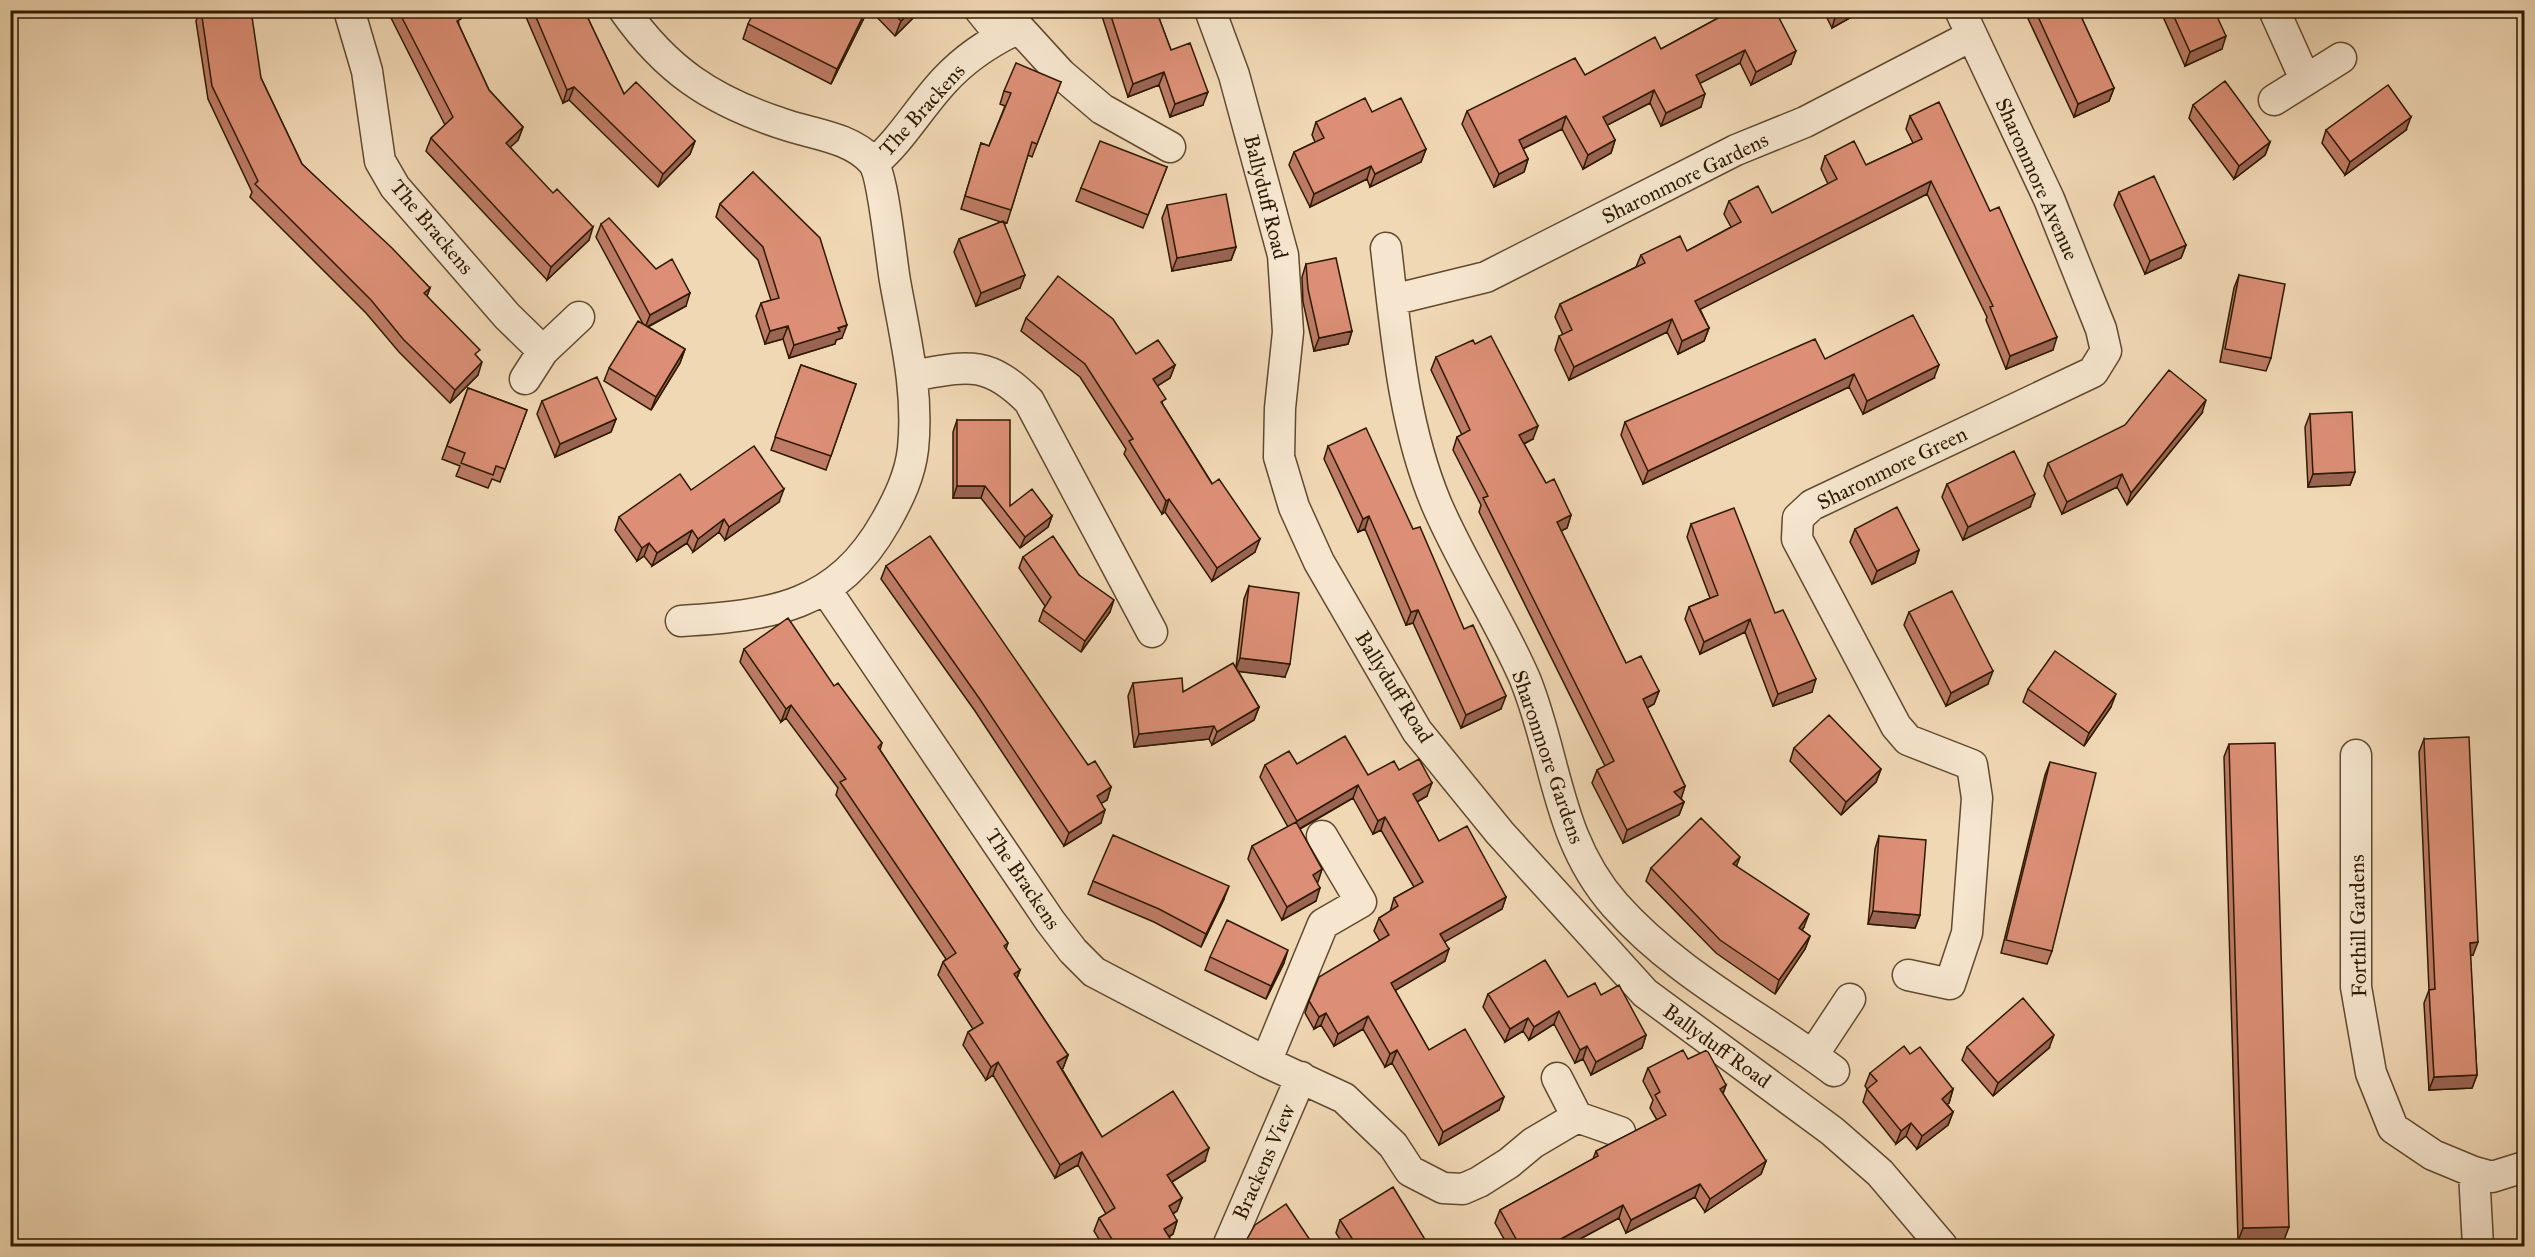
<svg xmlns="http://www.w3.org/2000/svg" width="2535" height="1257" viewBox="0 0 2535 1257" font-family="'IM FELL Great Primer',serif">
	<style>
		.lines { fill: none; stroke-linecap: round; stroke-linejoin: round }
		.minor-casing { stroke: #604a2e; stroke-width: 33 }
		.minor { stroke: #f6e6cf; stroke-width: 30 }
		.wall { fill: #bd7b65; stroke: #2f1a01; stroke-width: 1.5 }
		.shaded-wall { fill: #9a6453; stroke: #2f1a01; stroke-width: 1.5 }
		.building { fill: #dc8f76; stroke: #2f1a01; stroke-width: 1.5 }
		.labels { text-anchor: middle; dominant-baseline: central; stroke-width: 5; stroke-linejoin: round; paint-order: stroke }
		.street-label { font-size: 21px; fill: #2f1a01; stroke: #f6e6cf }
	</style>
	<rect width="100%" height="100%" fill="#f1d8b5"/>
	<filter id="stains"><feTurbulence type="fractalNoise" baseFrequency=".00333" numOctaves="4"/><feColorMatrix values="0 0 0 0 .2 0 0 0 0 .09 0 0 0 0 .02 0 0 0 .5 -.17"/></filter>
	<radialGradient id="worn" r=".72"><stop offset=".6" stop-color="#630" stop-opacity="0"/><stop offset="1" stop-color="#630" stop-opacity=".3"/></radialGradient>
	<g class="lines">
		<g class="minor-casing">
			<path id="minor" d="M349 10 367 71 380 161 395 187 507 316 543 351
				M624 10C666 70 711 100 780 123 810 134 849 136 872 161 883 173 891 258 895 281 905 337 919 391 913 449 910 475 899 498 886 521 837 608 772 615 681 621
				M980 10 1001 36
				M1210 10 1234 75 1283 255 1288 332 1280 408 1279 457 1294 507 1319 562 1417 731 1500 833 1645 993 1832 1131 1880 1173 1942 1246
				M2274 10 2305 79
				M2274 100 2341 58
				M874 163C902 139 919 108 944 81 965 58 991 41 1019 28L1061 74 1102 109 1170 147
				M1386 248C1396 333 1403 424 1436 503 1462 564 1499 619 1525 679 1557 758 1556 838 1615 905 1677 975 1761 1016 1834 1071
				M1392 300 1486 277 1736 150 1805 122 1971 36
				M912 376C967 366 987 359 1029 401L1152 632
				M525 379 543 351 579 317
				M826 590 1050 921 1073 951 1094 972 1266 1062 1344 1098 1393 1145 1410 1171 1443 1188 1463 1189 1479 1182 1509 1163 1533 1143 1577 1117 1620 1132
				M2356 755V987L2371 1073 2393 1128 2433 1155 2474 1172 2492 1177 2524 1167
				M1908 975 1950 984 1967 933 1977 798 1972 765 1908 740 1896 726 1797 539 1798 518 1812 505 2093 372 2106 351 2101 329 2049 199 1960 10
				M1813 1055 1850 999
				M1266 1062 1323 924 1361 902 1322 836
				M1557 1078 1577 1117
				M2474 1172 2478 1246
				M1228 1246 1301 1077"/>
		</g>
		<use href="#minor" class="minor"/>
	</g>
	<path class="wall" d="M200 10H201L261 78 302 164 430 288 427 296 477 357 478 375 450 403 399 352 366 313 250 197 252 192 208 99 196 21Z
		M387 10H457L459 25 489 90 523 127 518 140 510 147 589 240 547 280 426 151 431 138 445 125Z
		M523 10H584L624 94 695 141 690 154 658 187 569 100 563 103Z
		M868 10 831 84 743 39 748 24Z
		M870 10H921L895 36Z
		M1100 10H1156L1171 50 1203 105 1170 117 1159 85 1128 97Z
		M1733 10 1791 64 1751 85 1740 63 1700 83 1701 107 1661 126 1650 103 1607 125 1615 140 1611 153 1583 169 1562 129 1523 149 1528 159 1524 172 1494 187 1462 124 1467 111 1585 75 1661 49Z
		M1823 10H1864L1832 28Z
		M2024 10H2078L2114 88 2109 101 2074 117Z
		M2160 10H2214L2222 49 2185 66Z
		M1061 82 1032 157 1028 155 1011 210 1007 223 1004 222 1020 288 976 306 954 252 959 239 1001 222 961 209 981 143 989 146 1005 106 1000 104 1004 91Z
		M2193 105 2270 142 2265 155 2234 179 2189 118Z
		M1372 112 1426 149 1421 162 1370 187 1367 179 1310 207 1289 165 1294 152 1315 142 1312 135 1316 122Z
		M1910 116 2053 350 2006 369 1986 320 1987 317 1927 194 1700 309 1709 328 1704 341 1678 354 1667 332 1569 380 1555 350 1559 336 1563 335 1555 317 1560 304 1636 267 1641 255 1687 251 1731 227 1724 214 1729 201 1772 213 1828 184 1821 169 1825 156 1866 165 1913 143 1906 129Z
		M2326 130H2406L2345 175 2322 143Z
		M1167 167 1143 228 1076 201 1081 188Z
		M753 172 842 338 836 340 835 344 789 358 783 339 765 344 756 316 761 303 771 300 758 260 716 217 720 204Z
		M2119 192 2186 245 2181 258 2145 274 2114 205Z
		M1167 205 1236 247 1231 260 1172 271 1162 218Z
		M601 224 686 306 648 327 685 349 680 363 651 410 604 381 609 368 643 324 596 237Z
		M1306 264 1352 331 1348 344 1314 351 1303 302 1302 277Z
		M2239 275 2271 358 2266 371 2220 362 2234 288Z
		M1026 318 1136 354 1175 365 1170 378 1157 386 1163 405 1255 552 1212 581 1165 512 1162 514 1124 454 1126 449 1080 377 1021 331Z
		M1436 357 1533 439 1524 444 1546 483 1571 515 1567 528 1561 531 1626 663 1659 691 1654 704 1647 708 1685 786 1681 798 1684 802 1679 815 1623 843 1592 783 1597 770 1605 766 1479 512 1481 505 1453 450 1457 437 1462 435 1431 370Z
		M1825 359 1934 378 1863 414 1849 387 1643 484 1621 435 1625 422Z
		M801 365 856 384 826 470 771 450Z
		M468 388 527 410 500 482 492 479 488 488 456 476 460 466 442 459Z
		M542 401 616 419 611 432 555 457 537 414Z
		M2202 413 2127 505 2117 487 2062 514 2044 476 2048 463Z
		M2310 414 2355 472 2350 485 2308 487 2305 427Z
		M957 420 1010 506 1052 516 1048 527 1020 548 981 498H953V432Z
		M1328 446 1413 529 1464 629 1501 709 1461 728 1413 623 1406 625 1365 529 1358 532 1324 459Z
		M1947 484 2030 507 1963 540 1942 497Z
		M691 490 779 502 725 540 719 532 693 552 687 543 652 566 644 556 637 561 615 530 619 517Z
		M1691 524 1775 613 1812 692 1773 706 1745 632 1700 654 1685 619 1689 607 1710 598 1687 537Z
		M1855 529 1919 550 1915 563 1872 584 1850 542Z
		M1023 557 1079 575 1110 612 1081 652 1039 621 1043 610 1045 606 1019 568Z
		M886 566 1111 787 1107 800 1101 803V823L1064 846 975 711 881 579Z
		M1249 586 1285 677 1238 671 1259 707 1254 720 1212 745 1209 739 1134 747 1128 696 1133 683 1183 692 1236 667 1244 599Z
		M1909 612 1988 684 1946 706 1904 625Z
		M744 649 834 686 882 743 880 750 1008 943 1006 949 1020 970 1017 978 1068 1055 1063 1068 1062 1069 1102 1137 1205 1161 1172 1182 1182 1198 1177 1211 1173 1214 1177 1221 1173 1234 1169 1237 1175 1246H1103L1094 1231 1099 1218 1106 1214 1078 1165 1055 1178 993 1075 986 1080 963 1045 968 1032 973 1029 938 975 943 962 946 959 836 795 838 788 786 718 781 722 740 662Z
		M2028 689 2111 707 2084 746 2023 702Z
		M2424 739 2473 955H2470L2477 1075 2472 1088 2429 1090 2424 1003 2429 990 2419 752Z
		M2229 744 2284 1240 2238 1241 2224 757Z
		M1794 748 1881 769 1876 782 1841 815 1790 761Z
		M2050 762 2052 951 2047 964 2001 953 2045 775Z
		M1297 764 1368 775 1399 770 1427 796 1417 802 1439 841 1506 897 1502 909 1445 941V961L1395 990 1429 1050 1499 1110 1439 1145 1392 1063 1385 1067 1363 1029 1334 1046 1321 1025 1314 1029 1305 1013 1309 1001 1380 941 1374 931 1379 918 1390 912 1394 898 1414 887 1381 830 1373 834 1353 798 1300 829 1322 869 1317 883 1316 901 1282 920 1248 859 1252 846 1288 827 1260 777 1265 765Z
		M1879 836 1920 915 1915 928 1868 924 1875 849Z
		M1736 866 1804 927 1802 930 1810 936 1805 949 1775 994 1716 953 1646 881 1651 868Z
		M1093 881 1224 899 1201 947 1154 922 1088 894Z
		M1210 957 1284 963 1266 999 1205 970Z
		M1488 994 1568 997 1601 995 1646 1035 1642 1048 1591 1075 1583 1059 1575 1063 1554 1024 1529 1040 1523 1031 1505 1042 1483 1007Z
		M1967 1047 2049 1048 1993 1096 1962 1060Z
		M1688 1059 1726 1085 1723 1094 1766 1161 1761 1174 1705 1212 1695 1197 1626 1233 1619 1218 1567 1246H1508L1495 1223 1500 1210 1593 1159 1596 1151 1657 1120 1650 1108 1653 1100 1643 1081 1648 1068Z
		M1870 1073 1953 1089 1949 1103 1947 1104 1953 1112 1948 1125 1917 1149 1906 1136 1896 1144 1863 1102 1867 1089 1865 1086Z
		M1340 1220 1429 1246H1344L1336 1233Z"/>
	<path class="shaded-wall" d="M866 10H868L831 84 837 69Z
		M912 10H921L895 36 901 21Z
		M1844 10H1864L1832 28 1836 14Z
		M2226 36 2222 49 2185 66 2190 52Z
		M1745 50 1740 63 1691 88 1696 75Z
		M1796 51 1791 64 1751 85 1756 72Z
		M1164 72 1159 85 1128 97 1133 84Z
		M574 87 569 100 563 103 567 90Z
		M2114 88 2109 101 2074 117 2078 104Z
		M1654 90 1650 103 1598 130 1603 117Z
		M1208 92 1203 105 1170 117 1175 104Z
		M1705 94 1701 107 1661 126 1666 113Z
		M1566 116 1562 129 1514 153 1519 140Z
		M2411 117 2406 130 2345 175 2350 162Z
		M523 127 518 140 501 156 506 143Z
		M1615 140 1611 153 1583 169 1588 155Z
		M695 141 690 154 658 187 663 174Z
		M2270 142 2265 155 2234 179 2239 166Z
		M1426 149 1421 162 1370 187 1375 174Z
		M1528 159 1524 172 1494 187 1499 174Z
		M1371 166 1367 179 1310 207 1314 194Z
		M1931 181 1927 194 1691 314 1695 301Z
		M593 227 589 240 547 280 551 267Z
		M2186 245 2181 258 2145 274 2150 261Z
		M1236 247 1231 260 1172 271 1177 258Z
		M1025 275 1020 288 976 306 981 293Z
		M430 288 425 301 424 293Z
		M690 293 686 306 645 328 650 315Z
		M1672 319 1667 332 1569 380 1574 367Z
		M847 325 842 338 836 340 835 344 789 358 794 345Z
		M788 326 783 339 765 344 770 331Z
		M1709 328 1704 341 1678 354 1682 341Z
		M1352 331 1348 344 1314 351 1319 338Z
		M2057 337 2053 350 2006 369 2010 356Z
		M685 349 680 363 651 410 656 397Z
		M482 362 478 375 450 403 455 390Z
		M1175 365 1170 378 1148 392 1153 379Z
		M1939 365 1934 378 1863 414 1867 401Z
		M1854 374 1849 387 1643 484 1648 471Z
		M2206 400 2202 413 2127 505 2131 493Z
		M616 419 611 432 555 457 560 444Z
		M1538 426 1533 439 1514 448 1519 435Z
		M2355 472 2350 485 2308 487 2313 474Z
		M2122 474 2117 487 2062 514 2067 502Z
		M957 486H985L981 498H953Z
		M784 489 779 502 725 540 729 527Z
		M2035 494 2030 507 1963 540 1968 527Z
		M1169 499 1165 512 1162 514 1166 501Z
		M1571 515 1567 528 1552 535 1557 522Z
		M1052 516 1048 527 1020 548 1025 537Z
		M1369 516 1365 529 1358 532 1363 519Z
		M724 519 719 532 693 552 698 539Z
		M692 530 687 543 652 566 657 553Z
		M1260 539 1255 552 1212 581 1217 568Z
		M649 543 644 556 637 561 642 548Z
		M1919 550 1915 563 1872 584 1877 571Z
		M1114 600 1110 612 1081 652 1085 641Z
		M1418 610 1413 623 1406 625 1411 612Z
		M1750 619 1745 632 1700 654 1704 642Z
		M1240 658 1290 664 1285 677 1235 671Z
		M1993 671 1988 684 1946 706 1951 693Z
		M1816 679 1812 692 1773 706 1778 694Z
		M1659 691 1654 704 1639 712 1643 699Z
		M2116 694 2111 707 2084 746 2089 733Z
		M1506 696 1501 709 1461 728 1466 715Z
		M791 705 786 718 781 722 786 709Z
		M1259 707 1254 720 1212 745 1217 732Z
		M1214 726 1209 739 1134 747 1139 734Z
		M1881 769 1876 782 1841 815 1846 802Z
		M1432 783 1427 796 1408 807 1413 794Z
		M1358 785 1353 798 1292 833 1297 821Z
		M1685 786 1681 799 1674 792Z
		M1111 787 1107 800 1092 809 1097 796Z
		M1684 802 1679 815 1623 843 1627 830Z
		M1105 810 1101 823 1064 846 1069 833Z
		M1385 817 1381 830 1373 834 1378 821Z
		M1740 857 1735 870 1733 864Z
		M1322 869 1318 882 1308 888 1313 875Z
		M1229 886 1224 899 1201 947 1206 934Z
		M1320 888 1316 901 1282 920 1287 907Z
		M1506 897 1502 909 1436 947 1440 934Z
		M1873 911 1920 915 1915 928 1868 924Z
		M1809 914 1804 927 1795 941 1799 928Z
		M1810 936 1805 949 1775 994 1779 980Z
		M2478 942 2473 955 2465 956 2470 943Z
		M1449 949 1445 961 1386 996 1391 983Z
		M1288 950 1284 963 1266 999 1271 986Z
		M1020 970 1015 983 1014 974Z
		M1559 1011 1554 1024 1529 1040 1534 1027Z
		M1326 1013 1321 1025 1314 1029 1319 1017Z
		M1368 1016 1363 1029 1334 1046 1338 1034Z
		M1528 1018 1523 1031 1505 1042 1510 1029Z
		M1646 1035 1642 1048 1591 1075 1596 1062Z
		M2054 1035 2049 1048 1993 1096 1998 1083Z
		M1587 1046 1583 1059 1575 1063 1580 1050Z
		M1397 1050 1392 1063 1385 1067 1390 1054Z
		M1068 1055 1063 1068 1053 1075 1057 1062Z
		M998 1062 993 1075 986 1080 991 1067Z
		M2477 1075 2472 1088 2429 1090 2434 1077Z
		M1726 1085 1721 1098 1720 1089Z
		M1953 1089 1949 1103 1937 1112 1942 1099Z
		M1504 1097 1499 1110 1439 1145 1443 1132Z
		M1953 1112 1948 1125 1917 1149 1922 1136Z
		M1911 1123 1906 1136 1896 1144 1901 1131Z
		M1209 1148 1205 1161 1162 1188 1167 1175Z
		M1082 1152 1078 1165 1055 1178 1060 1165Z
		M1766 1161 1761 1174 1705 1212 1710 1199Z
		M1700 1184 1695 1197 1626 1233 1631 1220Z
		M1182 1198 1177 1211 1164 1219 1169 1206Z
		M1623 1205 1619 1218 1567 1246H1548Z
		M1177 1221 1173 1234 1159 1242 1164 1229Z
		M2289 1227 2284 1240 2238 1241 2243 1228Z"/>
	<path class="building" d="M201 10H251L261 78 302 164 392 248 430 288 424 293 480 350 475 354 482 362 455 390 403 339 371 300 255 184 258 181 212 86Z
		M398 10H457L461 19 457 21 489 90 523 127 506 143 553 193 557 189 593 227 551 267 431 138 453 117Z
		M533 10H584L624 94 636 82 695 141 663 174 574 87 567 90Z
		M755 10H866L837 69 748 24Z
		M890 10H912L901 21Z
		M1109 10H1156L1171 50 1190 43 1208 92 1175 104 1164 72 1133 84Z
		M1733 10H1775L1796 51 1756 72 1745 50 1696 75 1705 94 1666 113 1654 90 1603 117 1615 140 1588 155 1566 116 1519 140 1528 159 1499 174 1467 111 1575 58 1585 75 1655 37 1661 49Z
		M1834 10H1844L1836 14Z
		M2035 10H2078L2114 88 2078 104Z
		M2171 10H2214L2226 36 2190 52Z
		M1016 63 1061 82 1037 144 1032 142 1011 210 965 196 981 143 989 146 1011 93 1004 91Z
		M2225 81 2270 142 2239 166 2193 105Z
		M2388 85 2411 117 2350 162 2326 130Z
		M1365 98 1372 112 1401 98 1426 149 1375 174 1371 166 1314 194 1294 152 1324 138 1316 122Z
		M1939 102 1990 211 1999 207 2057 337 2010 356 1990 307 1993 306 1931 181 1695 301 1709 328 1682 341 1672 319 1574 367 1559 336 1572 330 1560 304 1645 263 1641 255 1680 236 1687 251 1741 222 1729 201 1758 186 1772 213 1837 179 1825 156 1854 141 1866 165 1922 139 1910 116Z
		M1100 141 1167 167 1148 215 1081 188Z
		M753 172 820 238 847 325 838 328 840 331 794 345 788 326 770 331 761 303 779 298 763 247 720 204Z
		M2154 176 2186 245 2150 261 2119 192Z
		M1226 194 1236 247 1177 258 1167 205Z
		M609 218 656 269 672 259 690 293 650 315 601 224Z
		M1003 221 1025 275 981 293 959 239Z
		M1336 258 1352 331 1319 338 1308 289 1306 264Z
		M2239 275 2285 284 2271 358 2225 349Z
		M1058 276 1113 319 1136 354 1158 340 1175 365 1153 379 1166 399 1161 402 1212 484 1219 479 1260 539 1217 568 1169 499 1166 501 1129 441 1133 439 1085 364 1026 318Z
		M1913 315 1939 365 1867 401 1854 374 1648 471 1625 422 1815 339 1825 359Z
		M638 321 685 349 656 397 609 368Z
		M1491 336 1538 426 1519 435 1546 483 1554 479 1571 515 1557 522 1626 663 1641 656 1659 691 1643 699 1685 786 1674 792 1684 802 1627 830 1597 770 1614 761 1483 498 1488 496 1457 437 1470 430 1436 357 1473 340 1475 344Z
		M801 365 856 384 831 456 775 437Z
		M2169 370 2206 400 2131 493 2122 474 2067 502 2048 463 2125 425Z
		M597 377 616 419 560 444 542 401Z
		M468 388 527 410 505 469 496 466 493 475 461 463 465 453 447 446Z
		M2352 412 2355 472 2313 474 2310 414Z
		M957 420H1010V506L1032 489 1052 516 1025 537 985 486H957Z
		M1366 428 1413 529 1420 527 1464 629 1473 625 1506 696 1466 715 1418 610 1411 612 1369 516 1363 519 1328 446Z
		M754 446 784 489 729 527 724 519 698 539 692 530 657 553 649 543 642 548 619 517 680 474 691 490Z
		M2014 451 2035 494 1968 527 1947 484Z
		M1897 507 1919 550 1877 571 1855 529Z
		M1734 508 1775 613 1783 610 1816 679 1778 694 1750 619 1704 642 1689 607 1718 595 1691 524Z
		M930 536 1088 765 1095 761 1111 787 1097 796 1105 810 1069 833 979 698 886 566Z
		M1053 536 1079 575 1114 600 1085 641 1043 610 1051 597 1023 557Z
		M1249 586 1299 593 1290 664 1240 658Z
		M1952 591 1993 671 1951 693 1909 612Z
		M788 618 834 686 838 683 882 743 878 747 1008 943 1004 946 1020 970 1014 974 1068 1055 1057 1062 1102 1137 1173 1091 1209 1148 1167 1175 1182 1198 1169 1206 1177 1221 1164 1229 1175 1246H1116L1099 1218 1115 1208 1082 1152 1060 1165 998 1062 991 1067 968 1032 983 1023 943 962 956 953 840 782 846 779 791 705 786 709 744 649Z
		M2055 651 2116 694 2089 733 2028 689Z
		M1233 663 1259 707 1217 732 1214 726 1139 734 1133 683 1182 678 1183 692Z
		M1829 715 1881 769 1846 802 1794 748Z
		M1345 736 1368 775 1394 761 1399 770 1419 759 1432 783 1413 794 1439 841 1467 826 1506 897 1440 934 1449 949 1391 983 1429 1050 1465 1029 1504 1097 1443 1132 1397 1050 1390 1054 1368 1016 1338 1034 1326 1013 1319 1017 1309 1001 1319 977 1389 935 1379 918 1398 906 1394 898 1423 882 1385 817 1378 821 1358 785 1297 821 1265 765 1289 751 1297 764Z
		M2469 737 2478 942 2470 943 2477 1075 2434 1077 2429 990 2435 989 2424 739Z
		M2275 743 2289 1227 2243 1228 2229 744Z
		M2050 762 2096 773 2052 951 2006 940Z
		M1701 818 1740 857 1733 864 1809 914 1799 928 1810 936 1779 980 1720 940 1651 868Z
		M1296 822 1322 869 1313 875 1320 888 1287 907 1252 846Z
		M1113 835 1229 886 1206 934 1159 909 1093 881Z
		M1879 836 1926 840 1920 915 1873 911Z
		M1227 920 1288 950 1271 986 1210 957Z
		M1545 960 1568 997 1595 983 1601 995 1619 985 1646 1035 1596 1062 1587 1046 1580 1050 1559 1011 1534 1027 1528 1018 1510 1029 1488 994Z
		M2023 998 2054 1035 1998 1083 1967 1047Z
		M1904 1046 1910 1054 1920 1047 1953 1089 1942 1099 1953 1112 1922 1136 1911 1123 1901 1131 1867 1089 1877 1081 1870 1073Z
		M1683 1050 1688 1059 1707 1050 1726 1085 1720 1089 1766 1161 1710 1199 1700 1184 1631 1220 1623 1205 1548 1246H1520L1500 1210 1598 1156 1596 1151 1666 1115 1655 1095 1660 1092 1648 1068Z
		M1393 1187 1429 1246H1357L1340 1220Z
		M1286 1204 1314 1246H1243L1255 1225Z"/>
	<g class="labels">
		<g class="street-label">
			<text transform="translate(922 110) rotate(-48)">The Brackens</text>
			<text transform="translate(1685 178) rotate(-26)">Sharonmore Gardens</text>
			<text transform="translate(2037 179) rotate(66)">Sharonmore Avenue</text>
			<text transform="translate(1266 197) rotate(76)">Ballyduff Road</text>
			<text transform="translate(432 227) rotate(50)">The Brackens</text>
			<text transform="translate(1892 468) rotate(-26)">Sharonmore Green</text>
			<text transform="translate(1394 687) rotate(58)">Ballyduff Road</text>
			<text transform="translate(1548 757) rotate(71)">Sharonmore Gardens</text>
			<text transform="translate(1023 879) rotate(56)">The Brackens</text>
			<text transform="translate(2358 926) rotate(-91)">Forthill Gardens</text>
			<text transform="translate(1717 1046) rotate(36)">Ballyduff Road</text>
			<text transform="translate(1264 1162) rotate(-66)">Brackens View</text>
		</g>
	</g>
	<rect width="2535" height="1257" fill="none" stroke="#f1d8b5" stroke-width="36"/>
	<rect x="12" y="12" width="2511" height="1233" fill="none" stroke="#2f1a01" stroke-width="3"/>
	<rect x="18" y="18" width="2499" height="1221" fill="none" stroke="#2f1a01" stroke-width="1.5"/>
	<rect width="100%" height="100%" filter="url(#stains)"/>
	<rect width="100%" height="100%" fill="url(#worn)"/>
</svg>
